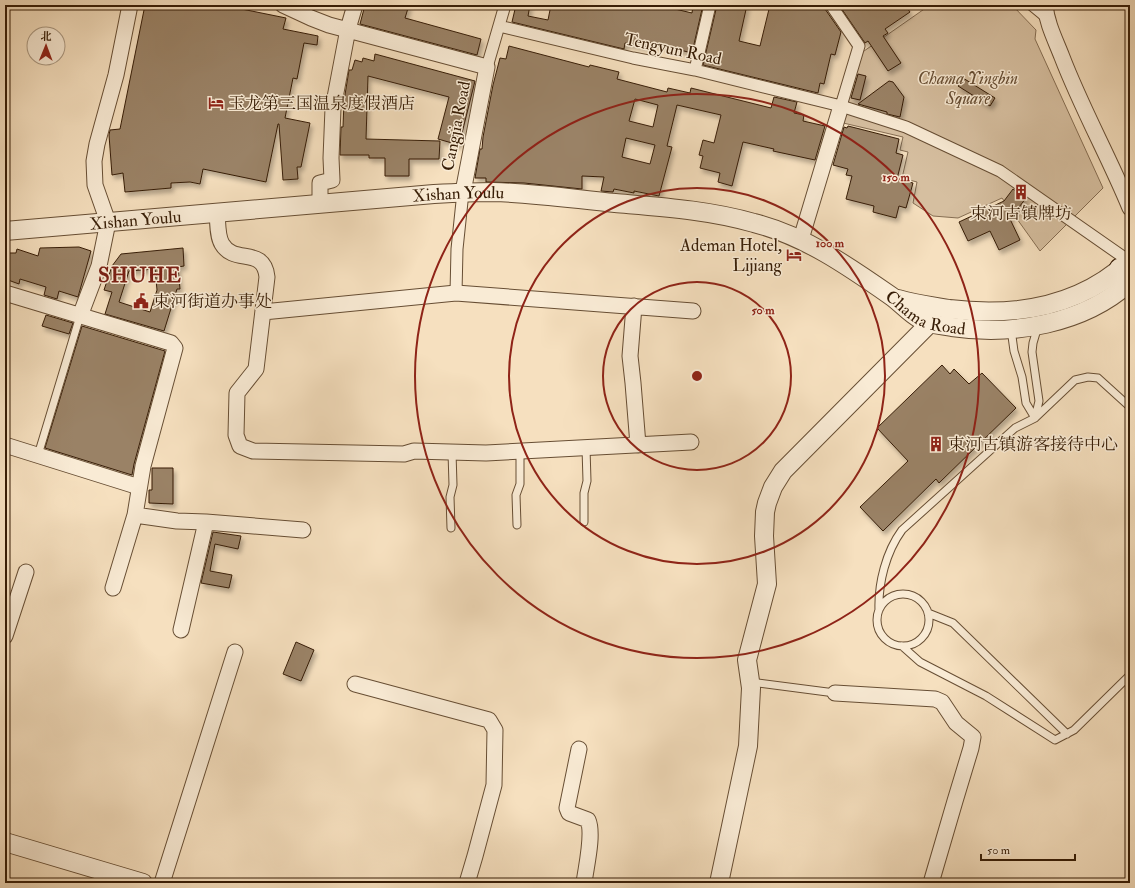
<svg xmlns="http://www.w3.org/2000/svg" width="1135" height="888" viewBox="0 0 1135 888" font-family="'IM FELL Double Pica','Noto Serif SC',serif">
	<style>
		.green { fill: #d6bfa0; stroke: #866e53 }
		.building { fill: #9a8266; stroke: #371d06; fill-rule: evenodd; filter: url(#shadow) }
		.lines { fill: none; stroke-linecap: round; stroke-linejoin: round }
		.service-casing { stroke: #674e34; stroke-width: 9 }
		.pedestrian-casing { stroke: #674e34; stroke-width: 13 }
		.minor-casing { stroke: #674e34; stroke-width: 17 }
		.tertiary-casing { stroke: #674e34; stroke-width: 20 }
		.secondary-casing { stroke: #371d06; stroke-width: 23 }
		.service { stroke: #f9ebd5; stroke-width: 7 }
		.pedestrian { stroke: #f9ebd5; stroke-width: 11 }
		.minor { stroke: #f9ebd5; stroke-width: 15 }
		.tertiary { stroke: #f9ebd5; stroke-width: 18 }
		.secondary { stroke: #f9ebd5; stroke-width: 21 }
		.ring { fill: none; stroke: #8f2418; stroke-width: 2 }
		.labels { text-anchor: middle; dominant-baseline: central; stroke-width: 3; stroke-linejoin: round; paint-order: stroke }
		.street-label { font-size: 17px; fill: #371d06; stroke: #f9ebd5 }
		.park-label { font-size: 17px; font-style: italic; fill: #674e34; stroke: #f9ebd5 }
		.poi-label { font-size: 17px; fill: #371d06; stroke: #f9ebd5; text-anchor: start }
		.district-label { font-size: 21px; font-weight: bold; letter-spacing: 1px; fill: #7a1f14; stroke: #f9ebd5 }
		.centre { fill: #8f2418; stroke: #f9ebd5; stroke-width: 2 }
		.ring-label { font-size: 12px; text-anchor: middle; font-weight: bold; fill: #8f2418; stroke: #f9ebd5; stroke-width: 3; stroke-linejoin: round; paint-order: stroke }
	</style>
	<defs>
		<filter id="shadow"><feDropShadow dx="2.5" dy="4" stdDeviation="2" flood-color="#0004"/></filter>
	</defs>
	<rect width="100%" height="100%" fill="#f6e0bf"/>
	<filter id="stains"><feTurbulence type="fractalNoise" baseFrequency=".005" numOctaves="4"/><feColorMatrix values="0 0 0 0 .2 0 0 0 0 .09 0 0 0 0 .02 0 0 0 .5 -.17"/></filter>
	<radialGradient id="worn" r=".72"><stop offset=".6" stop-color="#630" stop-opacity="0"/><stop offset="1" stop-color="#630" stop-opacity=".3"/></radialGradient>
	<path class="green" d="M930 5H1012L1036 30 1035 39 1103 188 1040 251 1002 198 958 218 933 216 913 203 917 182 902 178 908 152 900 150 903 137 839 122 854 58Z"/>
	<path class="building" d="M145 5H222L286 18 283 29 318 36 317 45 304 43 297 79 293 78 285 118 310 123 301 167H297L298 179 283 180 279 124H278L266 182 203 169 200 184 190 182 171 183V188L125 192 123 173 112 175 109 135 110 130 120 129Z
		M365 5H409L405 18 481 39 477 55 360 24Z
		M516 5H530L528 16 548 20 551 5H638L648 7 649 5H658L692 13 693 5H703L692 53 648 42 647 47 625 43 624 49 512 22Z
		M717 5H747L739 41 760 46 770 5H824L825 9 841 32 835 55 831 54 824 84 820 83 818 93 703 65Z
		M839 5H905L910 12 885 29 888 33 883 36 901 63 888 71 868 41 865 43Z
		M509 46 589 67 590 65 619 72 617 79 667 92 668 88 690 93 691 88 771 108 774 97 797 102 794 113 804 115 803 121 825 126 815 160 773 151 774 149 743 142 732 186 718 182 720 173 700 168 703 156 699 155 703 140 714 143 721 115 677 105 667 146 672 147 659 196 634 191V193L614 189 613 192 601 191 604 177 582 176V189L524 183 486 182V178H475L480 149H482L483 137 493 85 500 58 506 59ZM635 99 658 105 653 127 629 121ZM626 138 655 145 650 164 622 157Z
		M375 54 475 81 459 145 438 139 449 97 368 76 366 139 440 141 439 159H409V176H385V158H369V155H340L341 127H343L344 101 349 70H352L355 60 362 62 363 58 374 61Z
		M858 74 866 76 860 100 851 98Z
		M963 78 995 98 990 106 958 86Z
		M889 81 893 82 904 97 900 117 887 114V112L858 104Z
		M848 126 899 139 896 153 903 155 897 179 913 183 906 208 899 206 896 218 873 212 874 206 846 199 852 176 846 175 848 169 833 165 844 127 847 128Z
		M1013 189 1026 198 1010 219 1020 240 999 250 990 231 968 241 959 222 1004 201Z
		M79 247 91 251 78 297 59 291 57 299 44 295 46 287 20 279 19 284 8 280 9 276 5 275V253H16L17 249 38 256 40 248Z
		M183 248 184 266 178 267 180 289H177L164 331 105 314 112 292 104 290 112 266 121 254ZM155 269 157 290 150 312 119 302 129 271Z
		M46 315 73 323 69 334 42 326Z
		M82 326 165 351 134 464 132 475 45 448Z
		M942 365 950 374 954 369 969 384 982 373 1016 408 939 483 936 479 883 531 860 507 908 461 877 428Z
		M152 468H173V504L149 503V490H152Z
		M213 532 241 536 238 549 215 544 210 571 232 575 229 588 201 583Z
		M296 642 314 650 301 681 283 674Z"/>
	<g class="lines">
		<g class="service-casing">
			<path id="service" d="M1029 5 1046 19
				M1011 329 1014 351 1022 377 1026 403 1035 418
				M1035 418 1039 401 1032 352 1033 343 1038 326
				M38 455 80 316
				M584 522V493L587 481 586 448
				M517 525 516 495 520 484V451
				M451 528 450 497 453 485 452 452
				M877 620a26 26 0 1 1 52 0a26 26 0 1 1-52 0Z
				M879 610C878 583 886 552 902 530L1015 428 1035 418 1075 380 1088 377 1098 378 1130 407
				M928 613 953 623 1067 734
				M902 646 920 662 986 696 1055 740 1074 730 1130 675
				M750 682 835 693"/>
		</g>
		<g class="pedestrian-casing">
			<path id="pedestrian" d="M831 5 859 46 841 106
				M499 26 633 58 695 70 841 106 906 127 1000 171 1129 261
				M487 67 505 5
				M695 70 710 5
				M456 293 457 249 463 192"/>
		</g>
		<g class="minor-casing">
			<path id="minor" d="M283 5 311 18 329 25 487 67 463 192
				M1045 5C1047 24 1055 39 1062 57 1082 109 1109 157 1130 208
				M320 204V183L332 180 331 158 333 108 348 29 355 5
				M217 213C218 222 217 236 222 244 234 265 264 246 267 277L256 369 237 393 236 435 240 446 253 451 404 454 414 451 486 453 691 442
				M801 239 841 106
				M5 293 171 343 175 348 143 466 135 515 113 588
				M634 306 630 356 633 383 638 445
				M263 312 456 293 693 311
				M80 316 99 266 108 222 95 185 94 161 97 144 116 75 130 5
				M5 445 139 487
				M135 515 177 521 206 522 303 530
				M181 630 206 522
				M5 636 26 572
				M355 684 489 720 495 730 494 785 475 856 467 883
				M835 693 935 699 942 702 956 723 973 737 971 748 955 801 931 883
				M579 749 567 808 569 813 588 820C594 834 586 867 584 883
				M162 883 235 652"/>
		</g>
		<g class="tertiary-casing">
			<g id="tertiary">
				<path id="s1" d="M5 231 434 194C453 193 473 192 493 192 534 193 574 199 615 203 661 207 709 210 754 223 805 236 848 266 891 296 901 303 909 313 920 319 929 325 942 325 952 327 1013 336 1084 324 1130 282"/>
				<path d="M898 299C915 304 931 306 949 309 1014 317 1080 307 1130 260"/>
				<path d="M5 842 143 883"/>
				<path d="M719 883 748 746 751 688 747 660 767 584 764 536 765 512 767 503 773 487 783 471 930 323"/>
			</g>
		</g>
		<g class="secondary-casing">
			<path id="secondary" d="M1120 269 1130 277"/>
		</g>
		<use href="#service" class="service"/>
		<use href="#pedestrian" class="pedestrian"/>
		<use href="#minor" class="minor"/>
		<use href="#tertiary" class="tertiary"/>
		<use href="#secondary" class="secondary"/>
	</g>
	<g class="ring">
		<circle cx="697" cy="376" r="94"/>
		<circle cx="697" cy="376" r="188"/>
		<circle cx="697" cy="376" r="282"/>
	</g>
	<defs>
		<g id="hotel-bare" transform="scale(1.2)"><path d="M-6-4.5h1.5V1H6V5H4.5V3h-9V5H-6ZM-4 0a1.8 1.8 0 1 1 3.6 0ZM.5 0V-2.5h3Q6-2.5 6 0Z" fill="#8f2418" stroke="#f9ebd5" stroke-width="2.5" paint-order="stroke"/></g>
		<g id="building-bare" transform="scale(1.2)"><path d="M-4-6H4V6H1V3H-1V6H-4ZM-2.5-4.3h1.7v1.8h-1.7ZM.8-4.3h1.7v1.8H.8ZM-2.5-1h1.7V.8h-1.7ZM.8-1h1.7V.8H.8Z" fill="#8f2418" stroke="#f9ebd5" stroke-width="2.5" paint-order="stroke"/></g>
		<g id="civic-bare" transform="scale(1.2)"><path d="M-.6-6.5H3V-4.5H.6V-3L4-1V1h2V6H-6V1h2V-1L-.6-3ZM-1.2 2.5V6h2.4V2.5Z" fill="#8f2418" stroke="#f9ebd5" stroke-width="2.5" paint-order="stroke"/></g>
	</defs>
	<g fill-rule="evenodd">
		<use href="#hotel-bare" x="216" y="103"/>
		<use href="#building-bare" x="1021" y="192"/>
		<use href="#hotel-bare" x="794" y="255"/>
		<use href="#civic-bare" x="141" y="301"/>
		<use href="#building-bare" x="936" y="444"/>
	</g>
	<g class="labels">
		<g class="street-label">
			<text transform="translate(673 49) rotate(12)">Tengyun Road</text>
			<text transform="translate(456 126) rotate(-79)">Cangjia Road</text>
			<text stroke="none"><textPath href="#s1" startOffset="455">Xishan Youlu</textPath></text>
			<text stroke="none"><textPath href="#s1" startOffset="131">Xishan Youlu</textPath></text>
			<text stroke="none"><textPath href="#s1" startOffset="949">Chama Road</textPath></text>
		</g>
		<g class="park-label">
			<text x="968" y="78">Chama Yingbin<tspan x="968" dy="20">Square</tspan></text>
		</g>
		<g class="poi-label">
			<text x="228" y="103">玉龙第三国温泉度假酒店</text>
			<text x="1021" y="213" text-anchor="middle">束河古镇牌坊</text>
			<text x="782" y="245" text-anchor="end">Ademan Hotel,<tspan x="782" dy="20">Lijiang</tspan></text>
			<text x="153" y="301">束河街道办事处</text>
			<text x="948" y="444">束河古镇游客接待中心</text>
		</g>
		<g class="district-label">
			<text x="140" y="275">SHUHE</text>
		</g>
	</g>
	<circle cx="697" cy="376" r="6" class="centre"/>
	<g class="ring-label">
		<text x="896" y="181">150 m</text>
		<text x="830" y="247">100 m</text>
		<text x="763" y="314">50 m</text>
	</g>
	<rect width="1135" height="888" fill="none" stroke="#f6e0bf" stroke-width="20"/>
	<rect x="6" y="6" width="1123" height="876" fill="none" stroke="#371d06" stroke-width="2"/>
	<rect x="10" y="10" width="1115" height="868" fill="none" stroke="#371d06"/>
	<g transform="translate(46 46) rotate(1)"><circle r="19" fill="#f9ebd5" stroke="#ab9982"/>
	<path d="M0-3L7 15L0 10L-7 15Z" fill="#8f2418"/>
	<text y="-6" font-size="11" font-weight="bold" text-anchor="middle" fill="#371d06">北</text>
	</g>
	<path d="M981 854v6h94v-6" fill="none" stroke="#371d06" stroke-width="2"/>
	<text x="987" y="854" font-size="12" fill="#371d06" stroke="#f9ebd5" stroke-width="3" paint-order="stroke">50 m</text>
	<rect width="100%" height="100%" filter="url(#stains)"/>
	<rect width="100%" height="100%" fill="url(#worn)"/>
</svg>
